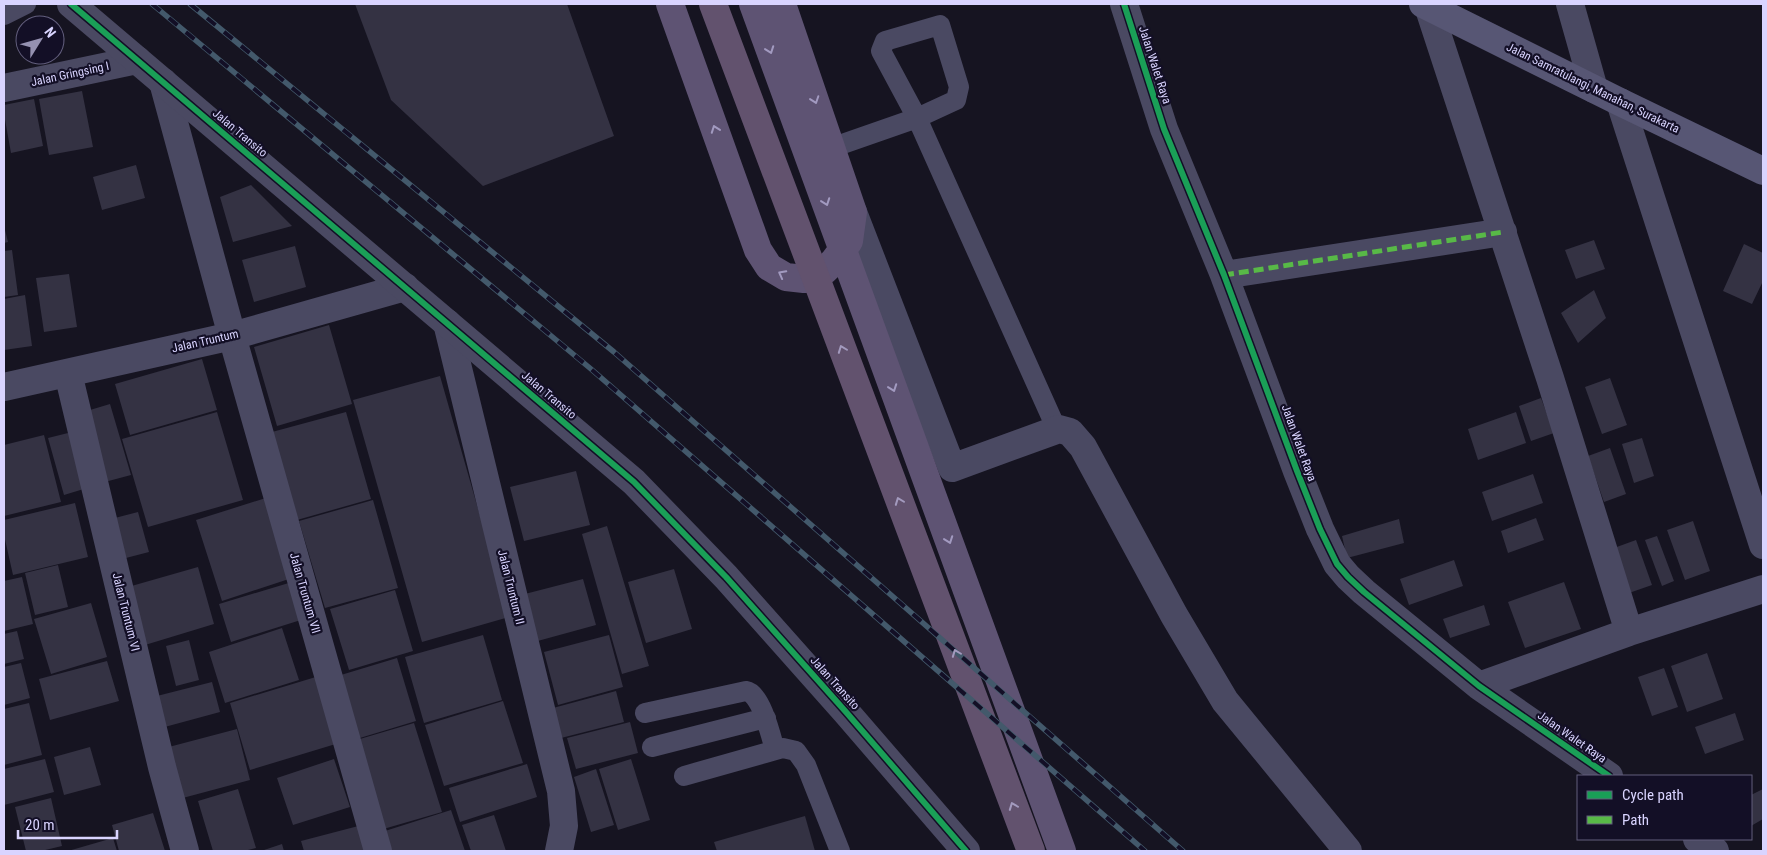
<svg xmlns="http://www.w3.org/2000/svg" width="1767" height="855" viewBox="0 0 1767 855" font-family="'Roboto Condensed',sans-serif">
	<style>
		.building { fill: #343243 }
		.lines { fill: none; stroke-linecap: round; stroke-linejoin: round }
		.service { stroke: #4a4962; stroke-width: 20 }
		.minor { stroke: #4a4962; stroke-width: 28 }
		.tertiary { stroke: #4a4962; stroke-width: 28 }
		.secondary { stroke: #575674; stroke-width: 28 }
		.primary { stroke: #5e5373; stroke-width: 28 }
		.trunk { stroke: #62526e; stroke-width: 28 }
		.rail-casing { stroke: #43596b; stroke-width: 5.5 }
		.rail { stroke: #130f26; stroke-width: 4; stroke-dasharray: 11; stroke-linecap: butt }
		.quiet { stroke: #58b947; stroke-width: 5; stroke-dasharray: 10 5; stroke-linecap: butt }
		.cycleway-casing { stroke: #130f26; stroke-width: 9 }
		.cycleway { stroke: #1a9f57; stroke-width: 6 }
		.oneway { stroke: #a29ac0 }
		.oneway2 { stroke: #a39abe }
		.labels { text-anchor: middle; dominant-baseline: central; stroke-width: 4.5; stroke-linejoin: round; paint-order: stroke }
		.street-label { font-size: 12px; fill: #d9d4ff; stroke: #130f26 }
	</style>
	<rect width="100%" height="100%" fill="#161421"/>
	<path class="building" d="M355 4H567L614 136 483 186 391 100Z
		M82 91 93 147 49 155 39 99Z
		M34 99 43 146 11 153 4 114V105Z
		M136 165 145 198 102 210 93 177Z
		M251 185 292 226 233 242 220 197Z
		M4 226 8 242 4 243Z
		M1594 240 1605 269 1576 279 1565 250Z
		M1744 244 1763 253V281L1752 304 1723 291Z
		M295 246 306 287 254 302 242 260Z
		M12 250 18 295 4 297V251Z
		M69 274 77 327 44 332 36 278Z
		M1594 290 1606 318 1578 343 1561 313Z
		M25 295 32 346 4 350V299Z
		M329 325 352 404 277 426 254 347Z
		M202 359 217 410 130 435 115 384Z
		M440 376 509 617 422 642 353 400Z
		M1610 378 1627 425 1602 434 1585 387Z
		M1541 398 1554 433 1531 441 1519 406Z
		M110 404 131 475 101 483 80 413Z
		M217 412 243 500 148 527 122 439Z
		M346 412 371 499 297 520 272 432Z
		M1516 412 1526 443 1478 460 1468 429Z
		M72 432 87 488 64 495 48 438Z
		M44 435 61 502 4 516V445Z
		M1642 438 1654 476 1634 483 1622 444Z
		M1610 448 1626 494 1604 502 1588 456Z
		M576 471 590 525 524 541 510 487Z
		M1533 474 1543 503 1492 521 1482 492Z
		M269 497 295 577 222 601 196 520Z
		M373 500 398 588 325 608 299 521Z
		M75 503 88 557 13 575 4 535V520Z
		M138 512 149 552 122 559 111 519Z
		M1536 518 1544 540 1508 553 1501 531Z
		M1399 519 1404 543 1347 558 1342 536Z
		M1693 521 1710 571 1685 580 1667 530Z
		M607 526 649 666 622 674 582 534Z
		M1657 536 1674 581 1662 586 1645 540Z
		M1636 540 1652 585 1629 593 1614 548Z
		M1454 560 1463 586 1409 605 1400 579Z
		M58 565 68 607 35 615 25 573Z
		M198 567 214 624 145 645 128 587Z
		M674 569 692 629 646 643 628 582Z
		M22 577 33 624 4 631V581Z
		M583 579 596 625 534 642 521 595Z
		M292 582 304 619 231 642 219 604Z
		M1564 582 1581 629 1525 648 1508 602Z
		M395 590 413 651 349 670 330 609Z
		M91 603 107 657 51 674 34 619Z
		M1484 605 1490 625 1450 638 1443 619Z
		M282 628 299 680 225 703 209 652Z
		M17 631 24 659 4 664V634Z
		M483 635 502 700 424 723 405 657Z
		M609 635 623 687 558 705 544 652Z
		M189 640 199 680 176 686 166 646Z
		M1707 653 1723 699 1687 712 1671 666Z
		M397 658 416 721 350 741 331 678Z
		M107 661 119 701 50 720 39 679Z
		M21 663 30 698 4 705V667Z
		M1664 668 1678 707 1652 716 1638 677Z
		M319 676 339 743 250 770 230 703Z
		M212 682 220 712 161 728 153 697Z
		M616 691 624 722 561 738 553 708Z
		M503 701 523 763 444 786 425 725Z
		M29 703 42 755 4 765V709Z
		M1735 713 1744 740 1705 754 1695 727Z
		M630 722 638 753 576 769 567 738Z
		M414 723 442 812 380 830 353 741Z
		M237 729 250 780 179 799 165 748Z
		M90 747 101 785 64 795 54 757Z
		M45 759 54 792 4 805V769Z
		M334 759 350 807 293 825 277 778Z
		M631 759 650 820 618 830 599 769Z
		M527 764 537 797 460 822 449 788Z
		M596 769 614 825 591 832 574 777Z
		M238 789 256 848 244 851H213L198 801Z
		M1763 789V819L1751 826V795Z
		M51 798 62 846 41 851H26L15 807Z
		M451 810 465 851H390L385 831Z
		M153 813 165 851H119L112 825Z
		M494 815 506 851H471L462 825Z
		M805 816 815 851H717L714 842Z
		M366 824 374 851H304L301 841Z
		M113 838 117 851H68Z
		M282 844 284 851H261Z"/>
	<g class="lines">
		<path class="service" d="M4 15 26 4
			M831 148 917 118 956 100 959 87 940 25 885 41 881 51 917 118 1057 430
			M645 713 746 691C761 693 771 736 775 750
			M652 747 766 718
			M684 776 783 748 796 751 806 765 840 851"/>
		<path class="minor" d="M1124 4 1164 129 1224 275 1297 471 1320 529 1337 564 1348 577 1364 592 1479 686 1609 776
			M1570 4 1594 89
			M1428 6 1550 378 1629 632
			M163 82 232 336 378 851
			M4 88 137 60
			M1620 102 1763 545
			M853 212 952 468 1059 429 1070 432 1083 447 1174 615 1225 701 1348 851
			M1224 275 1503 232
			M447 323 561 791 564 826 559 851
			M68 373 162 767 185 851
			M4 387 232 336 405 287
			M1479 686 1629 632 1763 589
			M1697 839 1715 851"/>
		<path class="tertiary" d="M71 4 634 482 726 577 846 712 966 851"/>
		<path class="secondary" d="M1423 4 1620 102 1763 171"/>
		<path class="primary" d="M670 4 758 250 769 267 786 277 804 279 815 275 825 270 834 261 849 241 853 212 782 4
			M753 4 1062 851"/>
		<path class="trunk" d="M713 4 1031 851"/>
		<g class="rail-casing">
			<path id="rail" d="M152 4 591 369 1145 851
				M190 4 614 352 1183 851"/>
		</g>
		<use href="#rail" class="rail"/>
		<path class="quiet" d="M1224 275 1503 232"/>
		<g class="cycleway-casing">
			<path id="cycleway" d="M71 4 634 482 726 577 846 712 966 851
				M1124 4 1164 129 1224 275 1297 471 1320 529 1337 564 1348 577 1364 592 1479 686 1609 776"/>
		</g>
		<use href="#cycleway" class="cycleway"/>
	</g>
	<defs><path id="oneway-chevron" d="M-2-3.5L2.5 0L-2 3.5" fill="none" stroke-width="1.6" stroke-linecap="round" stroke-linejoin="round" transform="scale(1.25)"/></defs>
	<g class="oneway">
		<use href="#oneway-chevron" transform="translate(770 50) rotate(70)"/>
		<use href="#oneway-chevron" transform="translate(815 100) rotate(71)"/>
		<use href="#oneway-chevron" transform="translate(715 129) rotate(-110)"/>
		<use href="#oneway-chevron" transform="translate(826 202) rotate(70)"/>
		<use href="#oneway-chevron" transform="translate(782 274) rotate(-152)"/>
		<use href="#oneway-chevron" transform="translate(893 388) rotate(70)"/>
		<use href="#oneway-chevron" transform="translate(949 540) rotate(70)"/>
	</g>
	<g class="oneway2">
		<use href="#oneway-chevron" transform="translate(842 349) rotate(-111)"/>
		<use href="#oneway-chevron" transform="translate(899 501) rotate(-111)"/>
		<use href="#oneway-chevron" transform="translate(956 653) rotate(-111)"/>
		<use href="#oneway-chevron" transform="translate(1013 806) rotate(-111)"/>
	</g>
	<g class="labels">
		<g class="street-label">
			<text transform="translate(1155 65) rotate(72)">Jalan Walet Raya</text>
			<text transform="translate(70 74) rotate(-12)">Jalan Gringsing I</text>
			<text transform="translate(1593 88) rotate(26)">Jalan Samratulangi, Manahan, Surakarta</text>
			<text transform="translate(240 133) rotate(40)">Jalan Transito</text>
			<text transform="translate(205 341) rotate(-13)">Jalan Truntum</text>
			<text transform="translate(549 395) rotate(40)">Jalan Transito</text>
			<text transform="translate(1299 443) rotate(70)">Jalan Walet Raya</text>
			<text transform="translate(511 587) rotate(76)">Jalan Truntum II</text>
			<text transform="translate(305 593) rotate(74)">Jalan Truntum VII</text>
			<text transform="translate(126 612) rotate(76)">Jalan Truntum VI</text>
			<text transform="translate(835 683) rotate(48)">Jalan Transito</text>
			<text transform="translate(1572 737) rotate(35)">Jalan Walet Raya</text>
		</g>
	</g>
	<rect width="1767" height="855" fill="none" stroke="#d9d4ff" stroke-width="10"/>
	<rect x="1577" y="775" width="175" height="65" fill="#130f26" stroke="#625e7d"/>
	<rect x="1587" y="791" width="25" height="8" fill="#1a9f57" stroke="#625e7d"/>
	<text x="1622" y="800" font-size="15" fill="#d9d4ff">Cycle path</text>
	<rect x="1587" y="816" width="25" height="8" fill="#58b947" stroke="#625e7d"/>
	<text x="1622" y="825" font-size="15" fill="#d9d4ff">Path</text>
	<g transform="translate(40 40) rotate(53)"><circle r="24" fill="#130f26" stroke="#625e7d"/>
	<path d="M0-4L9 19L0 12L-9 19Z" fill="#9591b1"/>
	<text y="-8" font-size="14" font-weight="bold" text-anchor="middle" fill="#d9d4ff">N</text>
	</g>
	<path d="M18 830v8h99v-8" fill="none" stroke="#d9d4ff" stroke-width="2.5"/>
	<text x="25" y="830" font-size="15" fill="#d9d4ff" stroke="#130f26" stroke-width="4" paint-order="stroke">20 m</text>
</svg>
